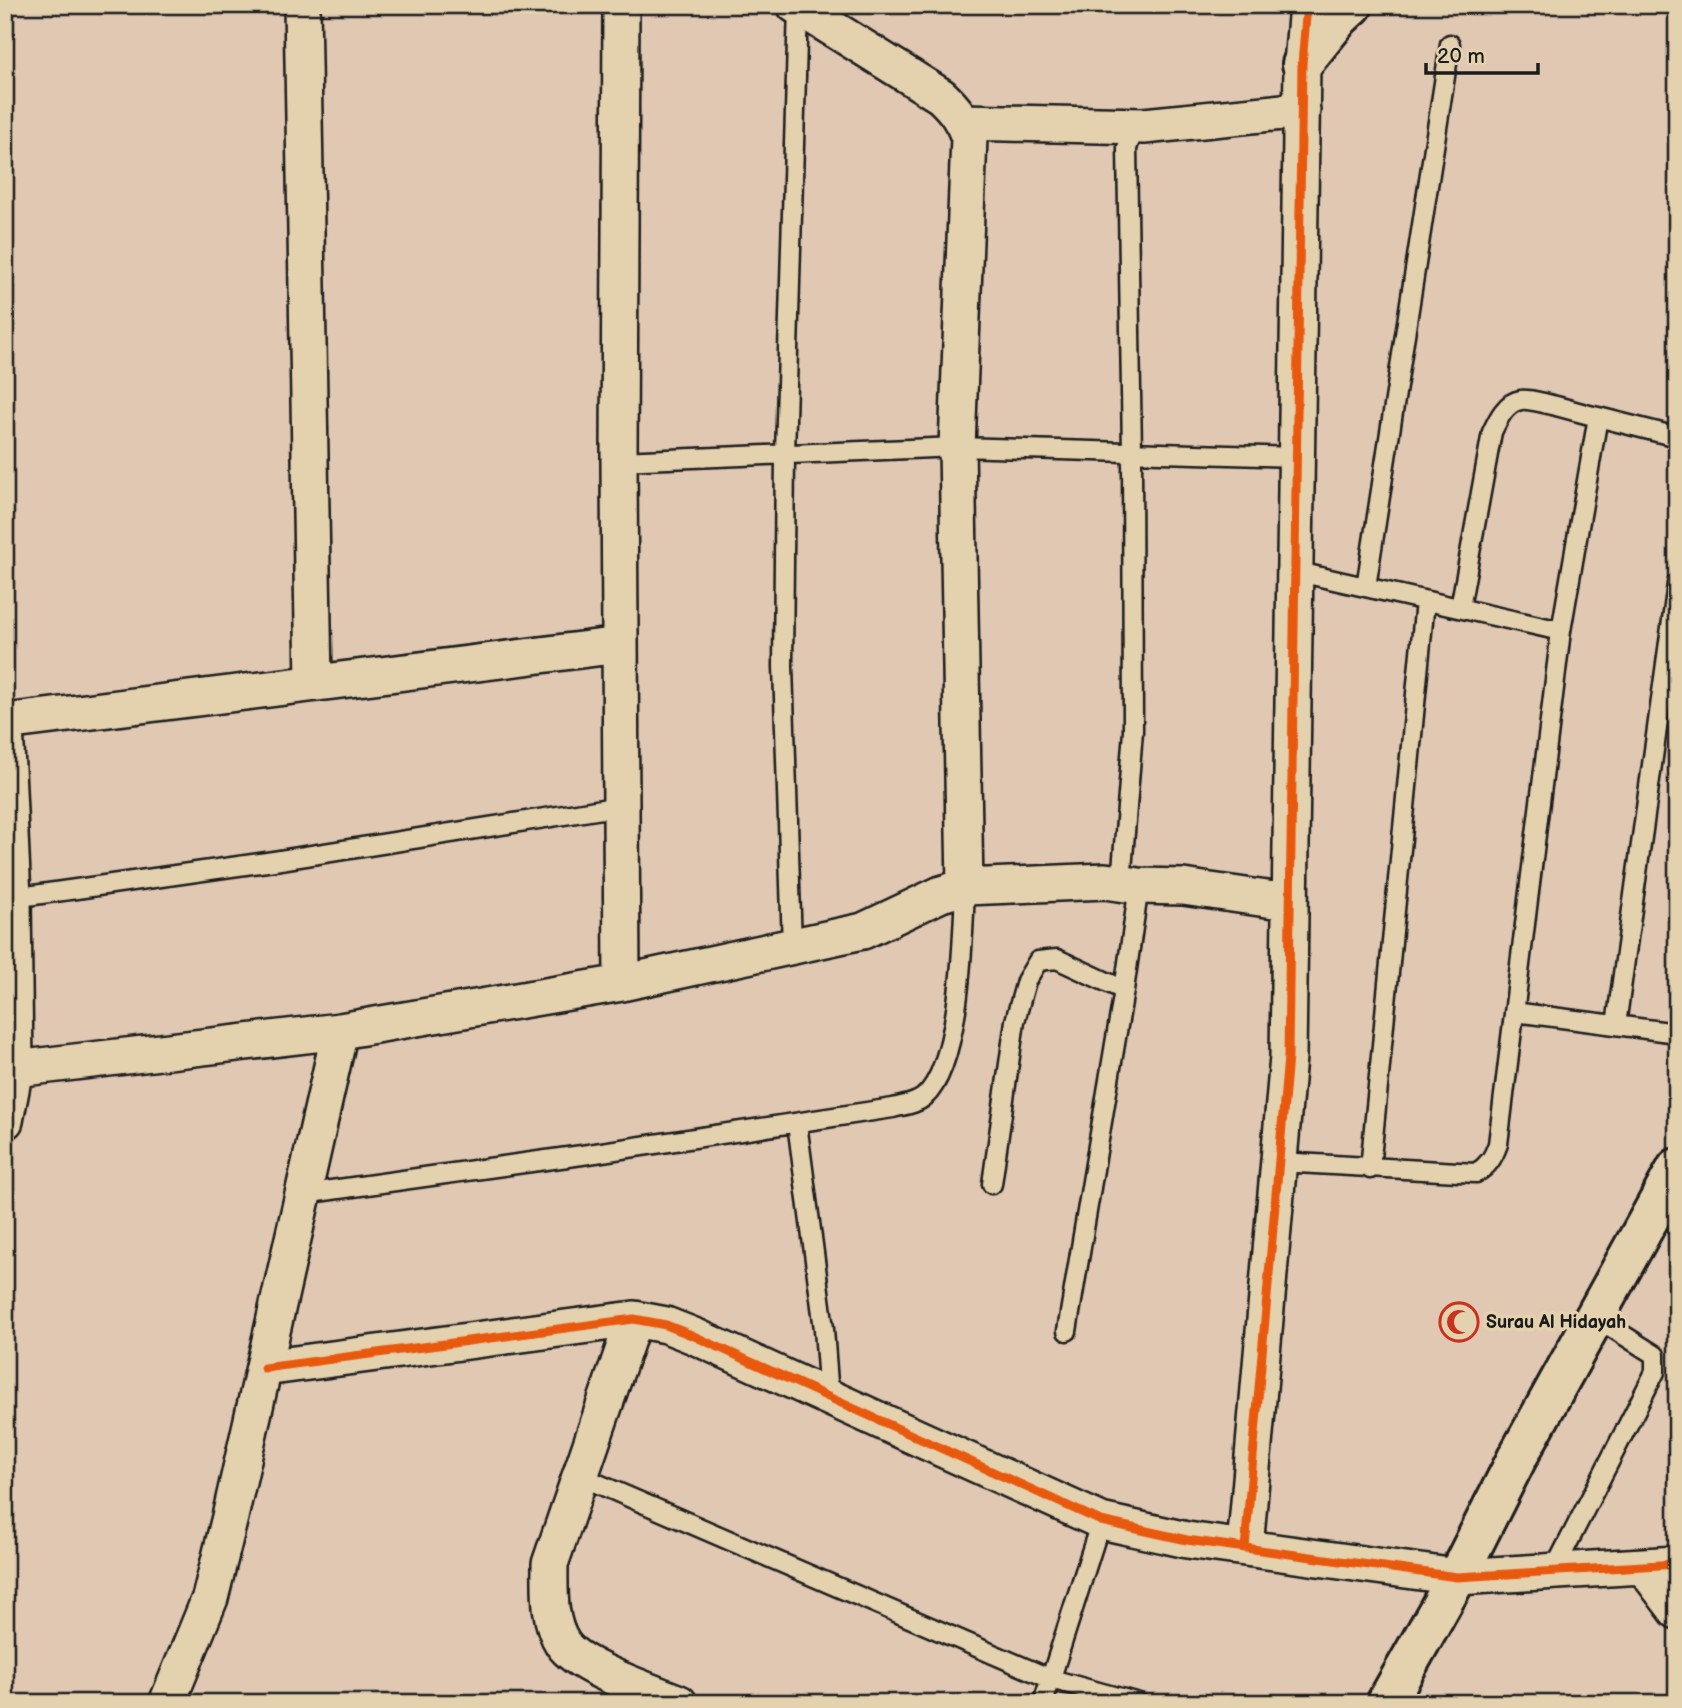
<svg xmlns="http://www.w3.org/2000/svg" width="1682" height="1708" viewBox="0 0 1682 1708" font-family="'Balsamiq Sans',sans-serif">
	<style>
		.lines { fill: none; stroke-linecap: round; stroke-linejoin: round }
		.service-casing { stroke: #1c1c1c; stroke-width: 23 }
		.minor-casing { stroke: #1c1c1c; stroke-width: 40 }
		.tertiary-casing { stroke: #1c1c1c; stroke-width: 44 }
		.secondary-casing { stroke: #1c1c1c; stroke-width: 44 }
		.service { stroke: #e4d2af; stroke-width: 18 }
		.minor { stroke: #e4d2af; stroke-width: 35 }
		.tertiary { stroke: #e4d2af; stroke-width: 38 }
		.secondary { stroke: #e4d2af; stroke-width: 38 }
		.cycleway-casing { stroke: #e4d2af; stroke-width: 13 }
		.cycleway { stroke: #e8590c; stroke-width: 9 }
		.labels { text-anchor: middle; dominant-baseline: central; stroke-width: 7; stroke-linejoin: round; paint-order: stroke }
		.poi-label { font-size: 18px; font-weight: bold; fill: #1c1c1c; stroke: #e4d2af; text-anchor: start }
	</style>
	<rect width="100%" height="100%" fill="#e0c8b3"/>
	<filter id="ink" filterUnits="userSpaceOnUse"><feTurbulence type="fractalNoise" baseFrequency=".0143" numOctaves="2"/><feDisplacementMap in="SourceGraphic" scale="14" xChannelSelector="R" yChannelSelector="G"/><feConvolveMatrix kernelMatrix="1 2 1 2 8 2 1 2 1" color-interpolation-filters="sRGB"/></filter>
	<g filter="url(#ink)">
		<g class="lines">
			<g class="service-casing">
				<path id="service" d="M1598 417 1677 437
					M619 461 957 447 1296 457
					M1294 571 1561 631
					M1366 587 1450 44
					M1121 883 1133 731 1132 452 1127 148 1134 130 1140 128
					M13 898 274 861 621 806
					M792 946 783 666 785 454 798 7
					M1514 1012 1677 1033
					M1616 1025 1677 584
					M797 1123 824 1329 829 1397
					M1279 1162 1476 1173C1488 1166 1493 1158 1498 1144L1561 631 1598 417C1583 414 1533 398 1521 400 1506 402 1498 419 1492 432L1460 608
					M1370 1169 1425 601
					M992 1184 1015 1021 1026 981 1038 961 1057 959 1124 990
					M303 1194 582 1155 893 1108C904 1105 916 1104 924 1097 961 1065 963 935 965 887
					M1067 1331 1124 990 1139 886
					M580 1476 1051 1679 1139 1703
					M1554 1570 1655 1372V1355L1595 1317
					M1043 1703 1101 1521"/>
			</g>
			<g class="minor-casing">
				<path id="minor" d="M302 5 314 682
					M621 5 619 461 622 983
					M795 5 941 96C955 109 963 120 969 137L957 447 965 887
					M963 122 1144 126 1302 110
					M5 722 620 645
					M5 725 13 898 15 1069 5 1121
					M15 1069 340 1031 622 983 863 931 941 894 965 887 1105 881 1139 886 1183 887 1288 902
					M634 1319 550 1564C550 1590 548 1621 563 1644 579 1668 650 1691 679 1703
					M264 1368 634 1319 666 1325 694 1336 1101 1521 1187 1540 1457 1577 1677 1564
					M1245 1548 1288 1057 1302 64 1307 5
					M1643 1566 1677 1611
					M167 1703 210 1598 230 1517 340 1031"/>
			</g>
			<g class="tertiary-casing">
				<path id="tertiary" d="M1386 1703 1457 1577 1517 1458 1677 1168"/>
			</g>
			<g class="secondary-casing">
				<path id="secondary" d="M1302 64 1340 17 1353 5"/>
			</g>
			<use href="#service" class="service"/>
			<use href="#minor" class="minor"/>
			<use href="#tertiary" class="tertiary"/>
			<use href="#secondary" class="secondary"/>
			<g class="cycleway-casing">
				<path id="cycleway" d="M264 1368 634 1319 666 1325 694 1336 1101 1521 1187 1540 1457 1577 1677 1564
					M1245 1548 1288 1057 1302 64 1307 5"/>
			</g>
			<use href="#cycleway" class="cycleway"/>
		</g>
	</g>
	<defs>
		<g id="mosque-ring" transform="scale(2.0125)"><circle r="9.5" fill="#e4d2af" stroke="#c8321e" stroke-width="1.5"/><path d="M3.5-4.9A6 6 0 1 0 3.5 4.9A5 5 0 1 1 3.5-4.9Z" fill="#c8321e"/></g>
	</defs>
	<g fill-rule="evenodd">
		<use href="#mosque-ring" x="1459" y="1322"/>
	</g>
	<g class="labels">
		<g class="poi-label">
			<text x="1486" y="1322">Surau Al Hidayah</text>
		</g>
	</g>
	<rect width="1682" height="1708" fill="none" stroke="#e4d2af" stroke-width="28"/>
	<rect x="14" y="14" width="1654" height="1680" fill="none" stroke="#1c1c1c" stroke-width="2.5" filter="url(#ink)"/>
	<path d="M1426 63v10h112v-10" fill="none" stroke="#1c1c1c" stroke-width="3.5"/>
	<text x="1437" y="63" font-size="21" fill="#1c1c1c" stroke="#e4d2af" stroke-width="5" paint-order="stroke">20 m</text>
</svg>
